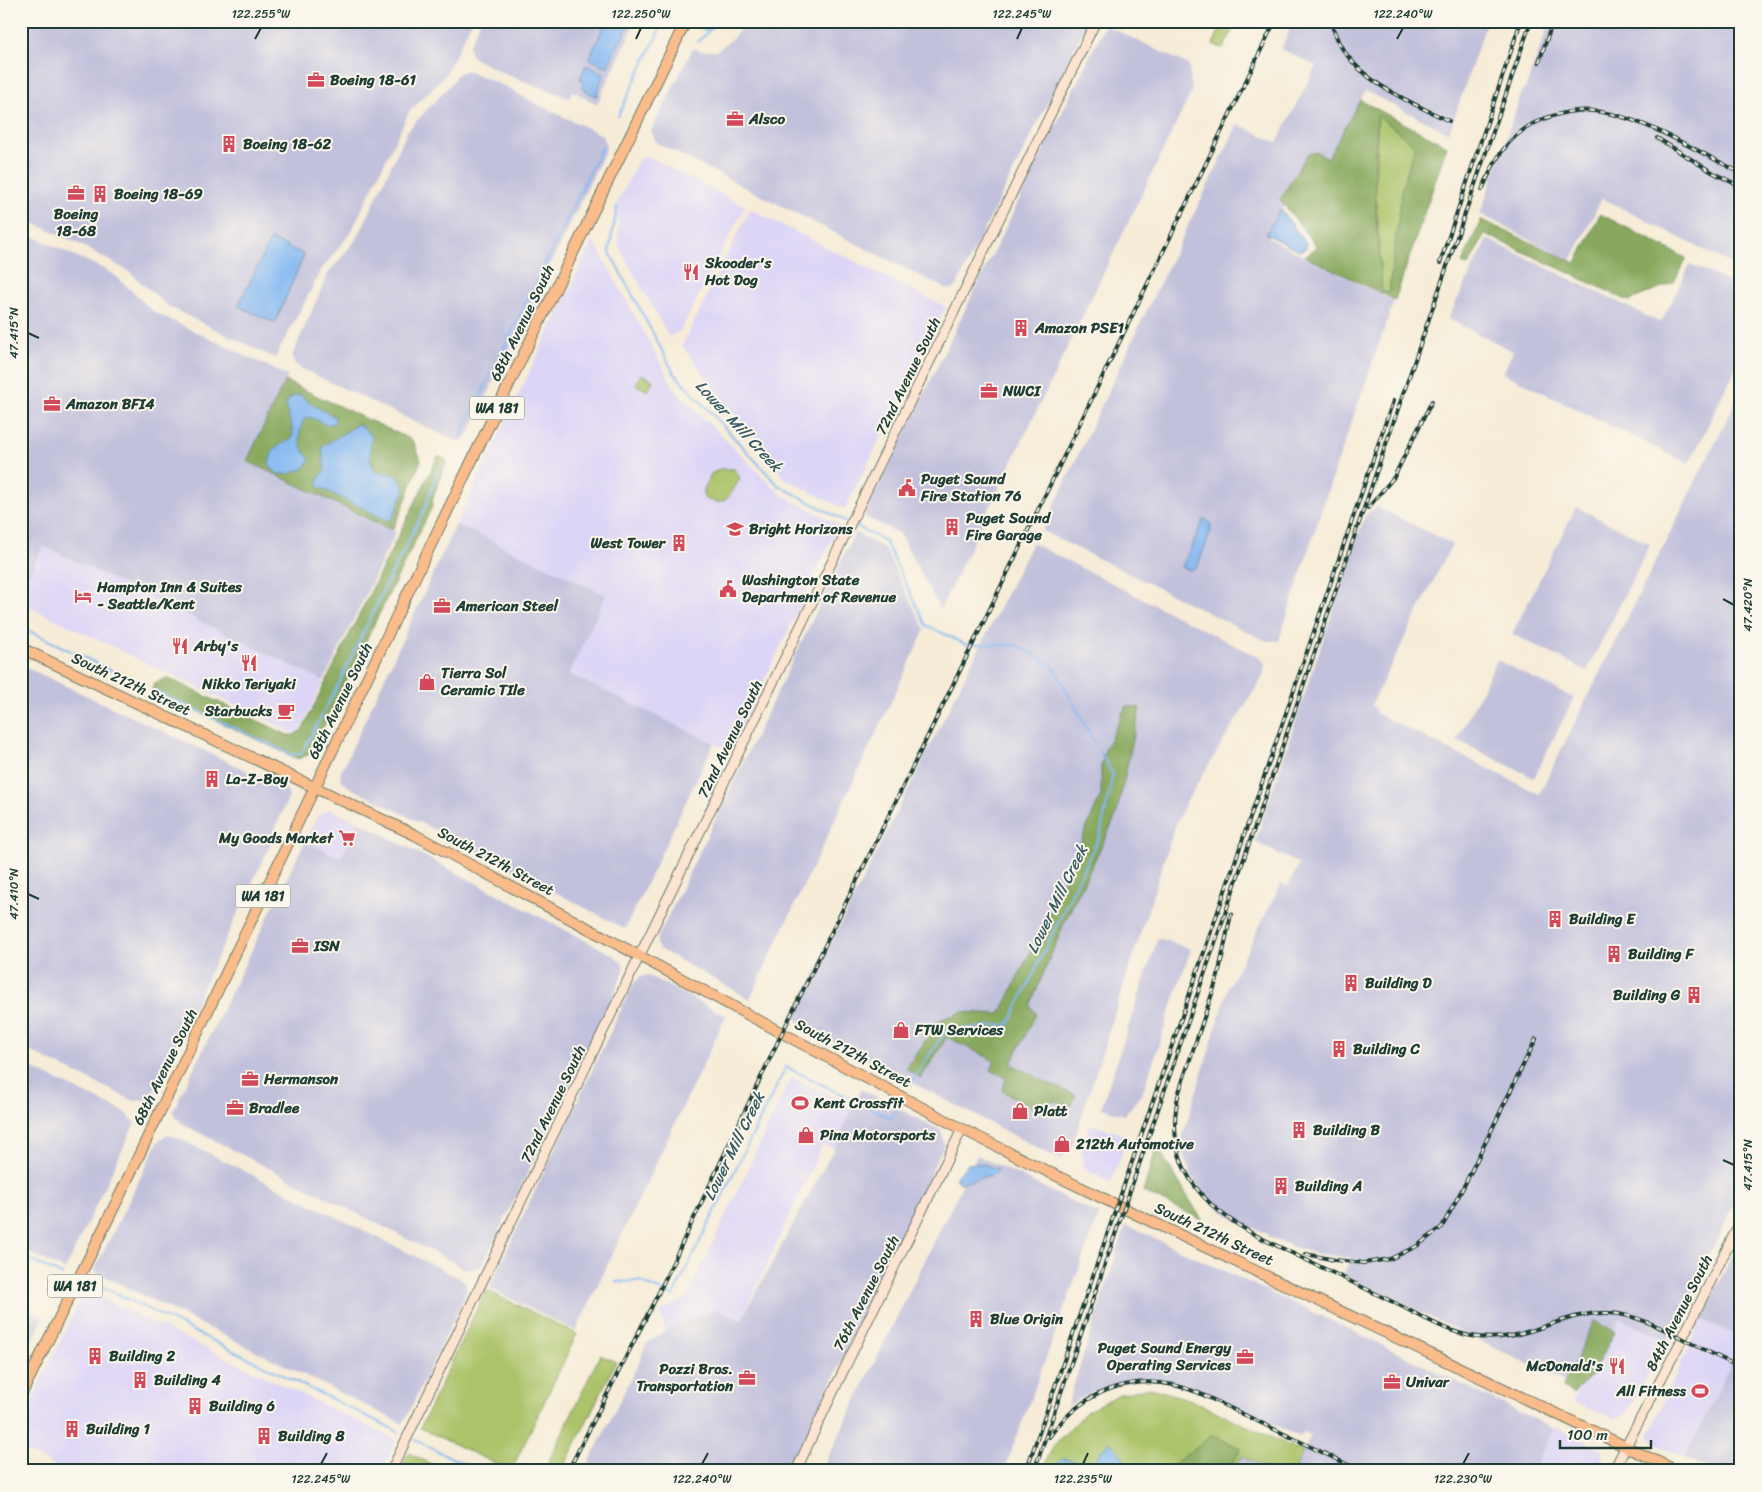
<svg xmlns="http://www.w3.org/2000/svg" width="1762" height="1492" viewBox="0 0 1762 1492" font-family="Sriracha,sans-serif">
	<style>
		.built { fill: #ddd5f6 }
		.industrial { fill: #c2c1dc }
		.green { fill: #abc369; stroke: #65804e }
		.forest { fill: #88a95d; stroke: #547348; fill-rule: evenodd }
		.water { fill: #84b8f2; stroke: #527a93 }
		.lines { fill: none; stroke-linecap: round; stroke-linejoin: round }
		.stream { stroke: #84b8f2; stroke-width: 2 }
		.secondary-casing { stroke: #6a7a6d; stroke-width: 11 }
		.primary-casing { stroke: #6a7a6d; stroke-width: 12 }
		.secondary { stroke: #fde4d0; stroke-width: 9 }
		.primary { stroke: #f9bc8a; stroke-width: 10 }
		.rail-casing { stroke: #1f3d34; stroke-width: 4 }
		.rail { stroke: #fbf7ec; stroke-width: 2; stroke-dasharray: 5.5; stroke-linecap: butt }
		.ticks { fill: none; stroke: #1f3d34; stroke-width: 2 }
		.labels { text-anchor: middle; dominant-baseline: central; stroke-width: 4; stroke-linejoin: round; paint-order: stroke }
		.shield { fill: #fbf7ec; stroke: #61756b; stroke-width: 1 }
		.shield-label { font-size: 14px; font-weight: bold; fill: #1f3d34 }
		.poi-label { font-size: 15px; font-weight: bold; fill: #1f3d34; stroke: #fbf7ec; text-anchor: start }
		.street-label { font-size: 15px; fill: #1f3d34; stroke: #fbf7ec }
		.water-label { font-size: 16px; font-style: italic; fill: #385c64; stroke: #fbf7ec }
		.neatline { fill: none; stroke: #1f3d34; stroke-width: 2 }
		.ticks-label { font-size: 12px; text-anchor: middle; fill: #1f3d34 }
	</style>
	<rect width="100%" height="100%" fill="#fbf7ec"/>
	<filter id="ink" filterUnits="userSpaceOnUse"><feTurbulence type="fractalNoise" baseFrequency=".02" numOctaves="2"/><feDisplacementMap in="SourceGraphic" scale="10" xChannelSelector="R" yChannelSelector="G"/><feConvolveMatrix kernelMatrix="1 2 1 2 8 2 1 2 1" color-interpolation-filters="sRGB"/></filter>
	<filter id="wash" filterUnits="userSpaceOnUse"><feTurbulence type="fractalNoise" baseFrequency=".0096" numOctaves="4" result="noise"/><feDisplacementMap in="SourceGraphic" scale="20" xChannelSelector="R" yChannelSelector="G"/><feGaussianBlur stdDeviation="1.12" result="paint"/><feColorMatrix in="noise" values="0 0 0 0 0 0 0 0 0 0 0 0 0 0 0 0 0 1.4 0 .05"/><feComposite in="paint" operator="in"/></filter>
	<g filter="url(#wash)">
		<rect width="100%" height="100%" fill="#f6ecd7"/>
		<path class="built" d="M644 158H651L745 206 681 330 669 337 619 247 617 203 639 159Z
			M750 209 946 307 845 509 785 479 682 346Z
			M593 240 676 391 782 495 839 525 730 751 569 674 456 524Z
			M43 546 324 681 298 735 21 603V591Z
			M329 809 359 822 341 858 305 841 317 817Z
			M791 1078 854 1106 834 1149 823 1144 741 1320 716 1309 665 1331 660 1313 687 1297Z
			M1090 1124 1128 1136 1111 1183 1086 1170 1083 1165 1081 1152Z
			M85 1290 396 1440 382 1471H65L21 1449V1421Z
			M1620 1319 1668 1341 1626 1415 1616 1419 1572 1402 1579 1385 1596 1368Z
			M1701 1319 1741 1338V1342L1685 1458 1657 1445 1650 1438V1432Z
			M1555 1427 1601 1449 1603 1463 1599 1471H1533Z"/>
		<path class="industrial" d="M21 21H472L446 74 409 112 351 232 322 269 275 358 169 307 128 271 81 245 21 217Z
			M480 21H636L597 104 572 91 569 98 508 75 475 59 471 55 469 46Z
			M748 21H1088L956 287 952 289H946L657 143 651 131 693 48 701 51H716L730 41Z
			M1294 21H1487L1449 133 1365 91 1325 170 1307 161 1268 238 1394 301 1331 481 1279 641H1266L1042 531 1154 295 1238 124 1277 143 1316 66 1281 49Z
			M1550 21H1741V269L1602 198 1571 261 1480 214 1523 89H1525Z
			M1105 25 1189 65 1192 91 940 610 900 534 864 516Z
			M466 70 504 86 535 103 602 135 606 146 605 151 469 433 463 440 456 441 300 368 295 364 292 356 328 274 358 237 408 130 451 84 456 75Z
			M21 231 106 270 117 277 154 312 288 376 247 461 396 532 324 681 43 546 21 591Z
			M1487 239 1661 323 1690 264 1741 288V357L1689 464 1503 373 1513 351 1448 319Z
			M1741 391V1190L1668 1341 1620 1319 1596 1368 1578 1388 1343 1275 1351 1258 1317 1254 1297 1248 1268 1237 1267 1234 1254 1228 1252 1230 1232 1218 1212 1203 1196 1184 1185 1161 1180 1145 1228 988 1281 884 1288 886 1299 864 1255 842 1365 515 1377 507 1452 544 1371 705 1376 709 1374 712 1539 794Z
			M1576 507 1650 544 1587 671 1512 634Z
			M456 524 606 595 569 674 714 743 625 929 485 855 349 787 341 780 340 774Z
			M855 532 884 548 925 630 750 999 659 949 657 945V939Z
			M1032 543 1262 659 1265 665 1263 676 1185 804 1174 829 1072 1146 1062 1158H1057L804 1026 794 1017Z
			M1497 660 1574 698 1534 778 1457 740Z
			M21 665 284 788 288 793 289 797 275 828 273 839 152 1095 147 1100 134 1101 21 1047Z
			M359 822 615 956 623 964 624 971 609 1005 484 1262 480 1267 473 1269H466L184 1125 175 1117 173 1111 305 841 341 858Z
			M1158 938 1191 949 1142 1095 1124 1115 1101 1108Z
			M647 975 726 1016 576 1331 489 1288 633 984 640 977Z
			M21 1063 126 1113 135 1123 65 1270 21 1249Z
			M861 1089 940 1130 942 1133 944 1145 790 1471H585L641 1358 646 1344 665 1331 716 1309 741 1320 834 1149Z
			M170 1135 176 1137 463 1280 466 1284 467 1292 403 1424 94 1271 158 1142 166 1136Z
			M977 1155 1099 1215 1004 1471H821Z
			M1126 1225 1353 1331 1554 1429 1533 1471H1294L1311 1435 1304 1432 1300 1437 1205 1392 1184 1383 1162 1379H1140L1093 1392 1067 1406Z
			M1741 1237V1338L1701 1319Z
			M21 1306 44 1317 21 1364Z
			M1741 1342V1471H1712L1685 1458Z
			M1241 1455 1272 1471H1233Z"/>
		<path class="green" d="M1224 21H1237L1223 49 1213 44Z
			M1378 115 1415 146 1402 189 1389 293 1382 291 1375 186Z
			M641 374 653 380 648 391 636 385Z
			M720 469H734L740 478C731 494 726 510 704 498L703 492 711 474Z
			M486 1290 577 1334 511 1471 420 1428Z
			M600 1355 616 1362 562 1471H544Z
			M1150 1388 1189 1399 1303 1452 1294 1471H1272L1241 1456 1233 1471H1041L1054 1445 1086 1412 1120 1394Z
			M409 1453 445 1471H400Z"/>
		<path class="forest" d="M1360 100 1447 146 1395 300 1305 256 1317 247 1280 200 1307 154 1317 152 1328 158ZM1378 115 1415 146 1402 189 1389 293 1382 291C1377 233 1372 173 1378 115Z
			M1600 214 1686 258 1674 282 1629 301 1485 234 1468 266 1462 263 1481 220 1576 263Z
			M285 381 410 439 414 443 421 460 401 512 392 530 247 461Z
			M438 456 447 460 433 497 432 507 310 754 298 759 152 690 154 683 168 678 288 735H294L302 730Z
			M1126 706 1140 708 1116 816 1065 921 1030 1006 1036 1014 1011 1064 1051 1085 1076 1095 1071 1106 1055 1101 1036 1109 1002 1091 1006 1078 991 1070 995 1061 947 1037 921 1078 906 1069 939 1020 962 1012 1000 1014 1055 901 1101 795V766L1105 750Z
			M1157 1146 1202 1220 1143 1192Z
			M1594 1321 1615 1332 1590 1377 1573 1394 1562 1388Z
			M1212 1435 1241 1448 1229 1471H1165Z"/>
		<path class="water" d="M606 21H631L607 67 590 59V57Z
			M586 65 604 74 596 96 581 88 584 83 580 79Z
			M1280 209 1306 243V248L1299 251 1266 234Z
			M271 239 304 255 275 323 238 306Z
			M300 395 311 404 335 417 334 423 326 425 311 417 305 418C297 431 297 448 310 458L305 468 288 474H278L269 465C272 446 277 448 292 438 295 425 286 417 286 404L291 397Z
			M358 424 372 436C370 446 367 466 378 472 381 473 394 474 398 476L405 489 393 517 389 521 319 487 317 483 325 469 322 447Z
			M1204 519C1209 521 1211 524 1211 530L1197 567 1190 570 1182 567Z
			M979 1163 998 1169 995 1174 961 1183 956 1180V1176L968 1164Z
			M1109 1441 1125 1459 1123 1471H1052L1053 1468 1062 1459 1092 1464Z"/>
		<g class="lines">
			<path class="stream" d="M702 29 709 30
				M698 42 718 21
				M618 116 663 23
				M617 207 609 251 674 373 778 485 847 522
				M462 436 467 421 483 391 602 147
				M854 525 885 541 926 625 965 644 1017 645 1053 666 1094 741
				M21 627 123 676
				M153 690 293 755 301 754 338 685 385 587 425 508 438 470 446 465
				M913 1080 945 1031 1009 1024 1100 835 1113 775 1099 750
				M21 1256 62 1275
				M89 1280 399 1432
				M616 1282 639 1281 673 1296 786 1067 891 1118 896 1110
				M415 1440 479 1471"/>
		</g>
	</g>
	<g filter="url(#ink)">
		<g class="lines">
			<g class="secondary-casing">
				<path id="secondary" d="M391 1471 634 967 1096 21
					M796 1471C849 1355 907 1243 962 1129
					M1613 1471 1682 1339 1741 1220"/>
			</g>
			<g class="primary-casing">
				<path id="primary" d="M21 648 415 835 782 1033 962 1129 1020 1158 1125 1209 1677 1471
					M21 1395 119 1197 423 561 686 21"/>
			</g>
			<use href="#secondary" class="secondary"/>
			<use href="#primary" class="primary"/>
			<g class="rail-casing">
				<path id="rail" d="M1330 21C1333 28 1336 36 1339 43 1362 84 1409 101 1449 121
					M1539 62 1553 21
					M1657 138 1712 172 1741 187
					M1482 190C1488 176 1494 162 1503 150 1514 135 1531 123 1549 117 1564 112 1579 109 1594 111 1642 116 1698 152 1741 173
					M1440 263 1521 21
					M1368 508 1394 477 1432 401
					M1231 914 1218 976 1179 1092C1162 1165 1201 1207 1261 1238 1306 1260 1350 1281 1395 1303 1419 1315 1445 1331 1471 1336 1523 1346 1560 1311 1608 1313 1650 1314 1701 1352 1741 1367
					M1306 1254 1335 1260 1364 1263 1390 1259 1417 1246 1442 1227 1466 1182 1536 1039
					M1049 1437C1086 1386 1142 1369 1199 1393L1361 1471
					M568 1471 657 1296 782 1033 969 652 1275 21
					M1026 1471 1393 401
					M1034 1471 1531 21"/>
			</g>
			<use href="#rail" class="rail"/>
		</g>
	</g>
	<path class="ticks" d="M255 39 261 28M636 39 641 28M1017 39 1022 28M1397 39 1403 28M28 333 39 338M1723 599 1734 605M28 894 39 899M1723 1160 1734 1165M321 1464 327 1453M702 1464 708 1453M1083 1464 1088 1453M1463 1464 1469 1453"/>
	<defs>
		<g id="office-bare" transform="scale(1.35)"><path d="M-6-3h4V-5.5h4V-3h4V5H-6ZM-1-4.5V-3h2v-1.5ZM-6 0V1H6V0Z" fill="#d1495b" stroke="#fbf7ec" stroke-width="2.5" paint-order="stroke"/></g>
		<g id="building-bare" transform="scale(1.35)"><path d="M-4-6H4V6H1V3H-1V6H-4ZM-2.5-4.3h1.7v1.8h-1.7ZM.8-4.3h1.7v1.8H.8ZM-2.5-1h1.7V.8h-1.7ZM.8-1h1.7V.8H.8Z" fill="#d1495b" stroke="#fbf7ec" stroke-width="2.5" paint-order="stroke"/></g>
		<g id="restaurant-bare" transform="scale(1.35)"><path d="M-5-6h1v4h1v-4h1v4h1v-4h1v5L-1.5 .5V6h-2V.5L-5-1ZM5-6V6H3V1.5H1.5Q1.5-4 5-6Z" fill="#d1495b" stroke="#fbf7ec" stroke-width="2.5" paint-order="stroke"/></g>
		<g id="civic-bare" transform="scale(1.35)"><path d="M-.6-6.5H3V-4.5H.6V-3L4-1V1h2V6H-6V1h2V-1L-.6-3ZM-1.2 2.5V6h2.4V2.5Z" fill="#d1495b" stroke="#fbf7ec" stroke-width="2.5" paint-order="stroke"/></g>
		<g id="school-bare" transform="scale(1.35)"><path d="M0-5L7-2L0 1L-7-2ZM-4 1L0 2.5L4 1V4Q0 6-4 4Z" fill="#d1495b" stroke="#fbf7ec" stroke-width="2.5" paint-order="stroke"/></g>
		<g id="hotel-bare" transform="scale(1.35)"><path d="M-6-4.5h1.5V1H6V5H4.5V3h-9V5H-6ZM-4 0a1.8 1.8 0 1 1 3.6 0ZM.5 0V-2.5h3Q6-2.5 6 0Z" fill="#d1495b" stroke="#fbf7ec" stroke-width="2.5" paint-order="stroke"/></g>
		<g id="shop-bare" transform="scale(1.35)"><path d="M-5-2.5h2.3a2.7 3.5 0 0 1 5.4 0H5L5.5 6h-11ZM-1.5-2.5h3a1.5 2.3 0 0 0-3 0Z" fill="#d1495b" stroke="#fbf7ec" stroke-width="2.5" paint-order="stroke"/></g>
		<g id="cafe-bare" transform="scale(1.35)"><path d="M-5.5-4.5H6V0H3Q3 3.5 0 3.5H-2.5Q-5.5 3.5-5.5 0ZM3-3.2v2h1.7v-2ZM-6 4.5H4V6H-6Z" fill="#d1495b" stroke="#fbf7ec" stroke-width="2.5" paint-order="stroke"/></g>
		<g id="supermarket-bare" transform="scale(1.35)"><path d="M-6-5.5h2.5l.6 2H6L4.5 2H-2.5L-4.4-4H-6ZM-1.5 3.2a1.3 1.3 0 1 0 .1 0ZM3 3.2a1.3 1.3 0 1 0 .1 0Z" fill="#d1495b" stroke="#fbf7ec" stroke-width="2.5" paint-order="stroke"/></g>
		<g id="stadium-bare" transform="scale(1.35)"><path d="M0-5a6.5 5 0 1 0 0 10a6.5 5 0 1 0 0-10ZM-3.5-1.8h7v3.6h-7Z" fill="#d1495b" stroke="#fbf7ec" stroke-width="2.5" paint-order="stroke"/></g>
	</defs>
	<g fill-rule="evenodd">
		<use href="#office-bare" x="316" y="80"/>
		<use href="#office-bare" x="735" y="119"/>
		<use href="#building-bare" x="229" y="144"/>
		<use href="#office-bare" x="76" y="193"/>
		<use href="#building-bare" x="100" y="194"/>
		<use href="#restaurant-bare" x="691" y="272"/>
		<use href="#building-bare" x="1021" y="328"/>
		<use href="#office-bare" x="989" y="391"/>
		<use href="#office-bare" x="52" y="404"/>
		<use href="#civic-bare" x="907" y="488"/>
		<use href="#building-bare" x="952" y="527"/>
		<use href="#school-bare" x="735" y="529"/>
		<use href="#building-bare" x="679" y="543"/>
		<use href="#civic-bare" x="728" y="589"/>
		<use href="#hotel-bare" x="83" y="596"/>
		<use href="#office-bare" x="442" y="606"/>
		<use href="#restaurant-bare" x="180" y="646"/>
		<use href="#restaurant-bare" x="249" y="663"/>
		<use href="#shop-bare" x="427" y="682"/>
		<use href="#cafe-bare" x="286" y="711"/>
		<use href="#building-bare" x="212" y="779"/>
		<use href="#supermarket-bare" x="347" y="838"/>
		<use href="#building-bare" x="1555" y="919"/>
		<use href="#office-bare" x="300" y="946"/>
		<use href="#building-bare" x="1614" y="954"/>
		<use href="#building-bare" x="1351" y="983"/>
		<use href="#building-bare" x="1694" y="995"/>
		<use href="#shop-bare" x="901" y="1030"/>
		<use href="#building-bare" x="1339" y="1049"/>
		<use href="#office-bare" x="250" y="1079"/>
		<use href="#stadium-bare" x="800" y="1103"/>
		<use href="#office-bare" x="235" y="1108"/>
		<use href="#shop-bare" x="1020" y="1111"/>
		<use href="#building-bare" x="1299" y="1130"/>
		<use href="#shop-bare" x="806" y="1135"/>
		<use href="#shop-bare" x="1062" y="1144"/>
		<use href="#building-bare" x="1281" y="1186"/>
		<use href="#building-bare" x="976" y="1319"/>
		<use href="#building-bare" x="95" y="1356"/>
		<use href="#office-bare" x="1245" y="1357"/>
		<use href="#restaurant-bare" x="1617" y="1366"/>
		<use href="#office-bare" x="747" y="1378"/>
		<use href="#building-bare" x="140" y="1380"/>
		<use href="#office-bare" x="1392" y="1382"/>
		<use href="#stadium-bare" x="1700" y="1391"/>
		<use href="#building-bare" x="195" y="1406"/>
		<use href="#building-bare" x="72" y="1429"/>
		<use href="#building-bare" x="264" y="1436"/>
	</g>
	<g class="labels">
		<g class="shield">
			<rect x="469.5" y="396.5" width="55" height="23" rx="4"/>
			<rect x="235.5" y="884.5" width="55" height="23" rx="4"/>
			<rect x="47.5" y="1274.5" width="55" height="23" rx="4"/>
		</g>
		<g class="shield-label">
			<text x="497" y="408">WA 181</text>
			<text x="263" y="896">WA 181</text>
			<text x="75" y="1286">WA 181</text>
		</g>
		<g class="poi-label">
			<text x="330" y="80">Boeing 18-61</text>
			<text x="749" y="119">Alsco</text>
			<text x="243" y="144">Boeing 18-62</text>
			<text x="114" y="194">Boeing 18-69</text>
			<text x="76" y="214" text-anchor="middle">Boeing<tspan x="76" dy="17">18-68</tspan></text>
			<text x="705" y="263">Skooder's<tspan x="705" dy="17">Hot Dog</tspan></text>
			<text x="1035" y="328">Amazon PSE1</text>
			<text x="1003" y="391">NWCI</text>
			<text x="66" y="404">Amazon BFI4</text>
			<text x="921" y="479">Puget Sound<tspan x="921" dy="17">Fire Station 76</tspan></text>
			<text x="966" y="518">Puget Sound<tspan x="966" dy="17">Fire Garage</tspan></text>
			<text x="749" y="529">Bright Horizons</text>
			<text x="665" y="543" text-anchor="end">West Tower</text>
			<text x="742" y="580">Washington State<tspan x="742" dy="17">Department of Revenue</tspan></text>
			<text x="97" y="587">Hampton Inn &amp; Suites<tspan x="97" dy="17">- Seattle/Kent</tspan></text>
			<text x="456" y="606">American Steel</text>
			<text x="194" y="646">Arby's</text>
			<text x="441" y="673">Tierra Sol<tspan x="441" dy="17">Ceramic TIle</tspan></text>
			<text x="249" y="684" text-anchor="middle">Nikko Teriyaki</text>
			<text x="272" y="711" text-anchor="end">Starbucks</text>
			<text x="226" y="779">La-Z-Boy</text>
			<text x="333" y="838" text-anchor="end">My Goods Market</text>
			<text x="1569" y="919">Building E</text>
			<text x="314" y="946">ISN</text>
			<text x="1628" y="954">Building F</text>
			<text x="1365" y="983">Building D</text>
			<text x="1680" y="995" text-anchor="end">Building G</text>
			<text x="915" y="1030">FTW Services</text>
			<text x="1353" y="1049">Building C</text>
			<text x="264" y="1079">Hermanson</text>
			<text x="814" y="1103">Kent Crossfit</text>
			<text x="249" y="1108">Bradlee</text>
			<text x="1034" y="1111">Platt</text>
			<text x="1313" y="1130">Building B</text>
			<text x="820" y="1135">Pina Motorsports</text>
			<text x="1076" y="1144">212th Automotive</text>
			<text x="1295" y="1186">Building A</text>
			<text x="990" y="1319">Blue Origin</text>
			<text x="1231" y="1348" text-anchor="end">Puget Sound Energy<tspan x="1231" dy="17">Operating Services</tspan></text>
			<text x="109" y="1356">Building 2</text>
			<text x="1603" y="1366" text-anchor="end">McDonald's</text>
			<text x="733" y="1369" text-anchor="end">Pozzi Bros.<tspan x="733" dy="17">Transportation</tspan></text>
			<text x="154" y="1380">Building 4</text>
			<text x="1406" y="1382">Univar</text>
			<text x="1686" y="1391" text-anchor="end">All Fitness</text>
			<text x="209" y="1406">Building 6</text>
			<text x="86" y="1429">Building 1</text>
			<text x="278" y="1436">Building 8</text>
		</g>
		<g class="street-label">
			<text transform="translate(522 323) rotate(-64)">68th Avenue South</text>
			<text transform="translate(908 376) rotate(-64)">72nd Avenue South</text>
			<text transform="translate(131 684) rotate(25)">South 212th Street</text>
			<text transform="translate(340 701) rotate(-64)">68th Avenue South</text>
			<text transform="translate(730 739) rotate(-64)">72nd Avenue South</text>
			<text transform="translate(496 861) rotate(28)">South 212th Street</text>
			<text transform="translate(853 1053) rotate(28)">South 212th Street</text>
			<text transform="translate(165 1067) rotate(-64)">68th Avenue South</text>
			<text transform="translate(553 1104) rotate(-64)">72nd Avenue South</text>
			<text transform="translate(1214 1234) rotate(25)">South 212th Street</text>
			<text transform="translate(866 1293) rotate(-63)">76th Avenue South</text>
			<text transform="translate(1679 1313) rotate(-63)">84th Avenue South</text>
		</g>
		<g class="water-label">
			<text transform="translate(739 426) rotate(47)">Lower Mill Creek</text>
			<text transform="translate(1057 899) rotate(-64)">Lower Mill Creek</text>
			<text transform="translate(734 1146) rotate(-64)">Lower Mill Creek</text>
		</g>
	</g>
	<rect width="1762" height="1492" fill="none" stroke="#fbf7ec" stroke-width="55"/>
	<path d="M1560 1440v8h91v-8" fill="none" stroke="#1f3d34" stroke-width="2.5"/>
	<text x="1567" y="1440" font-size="15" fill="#1f3d34" stroke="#fbf7ec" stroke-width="4" paint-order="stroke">100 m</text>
	<rect x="28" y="28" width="1706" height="1436" class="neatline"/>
	<g class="ticks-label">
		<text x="261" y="18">122.255°W</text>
		<text x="641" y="18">122.250°W</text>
		<text x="1022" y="18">122.245°W</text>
		<text x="1403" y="18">122.240°W</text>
		<text transform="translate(14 333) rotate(-90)" y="4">47.415°N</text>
		<text transform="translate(1748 605) rotate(-90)" y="4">47.420°N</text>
		<text transform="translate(14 894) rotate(-90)" y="4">47.410°N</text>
		<text transform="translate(1748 1165) rotate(-90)" y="4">47.415°N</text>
		<text x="321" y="1483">122.245°W</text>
		<text x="702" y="1483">122.240°W</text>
		<text x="1083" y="1483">122.235°W</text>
		<text x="1463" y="1483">122.230°W</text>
	</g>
</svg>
